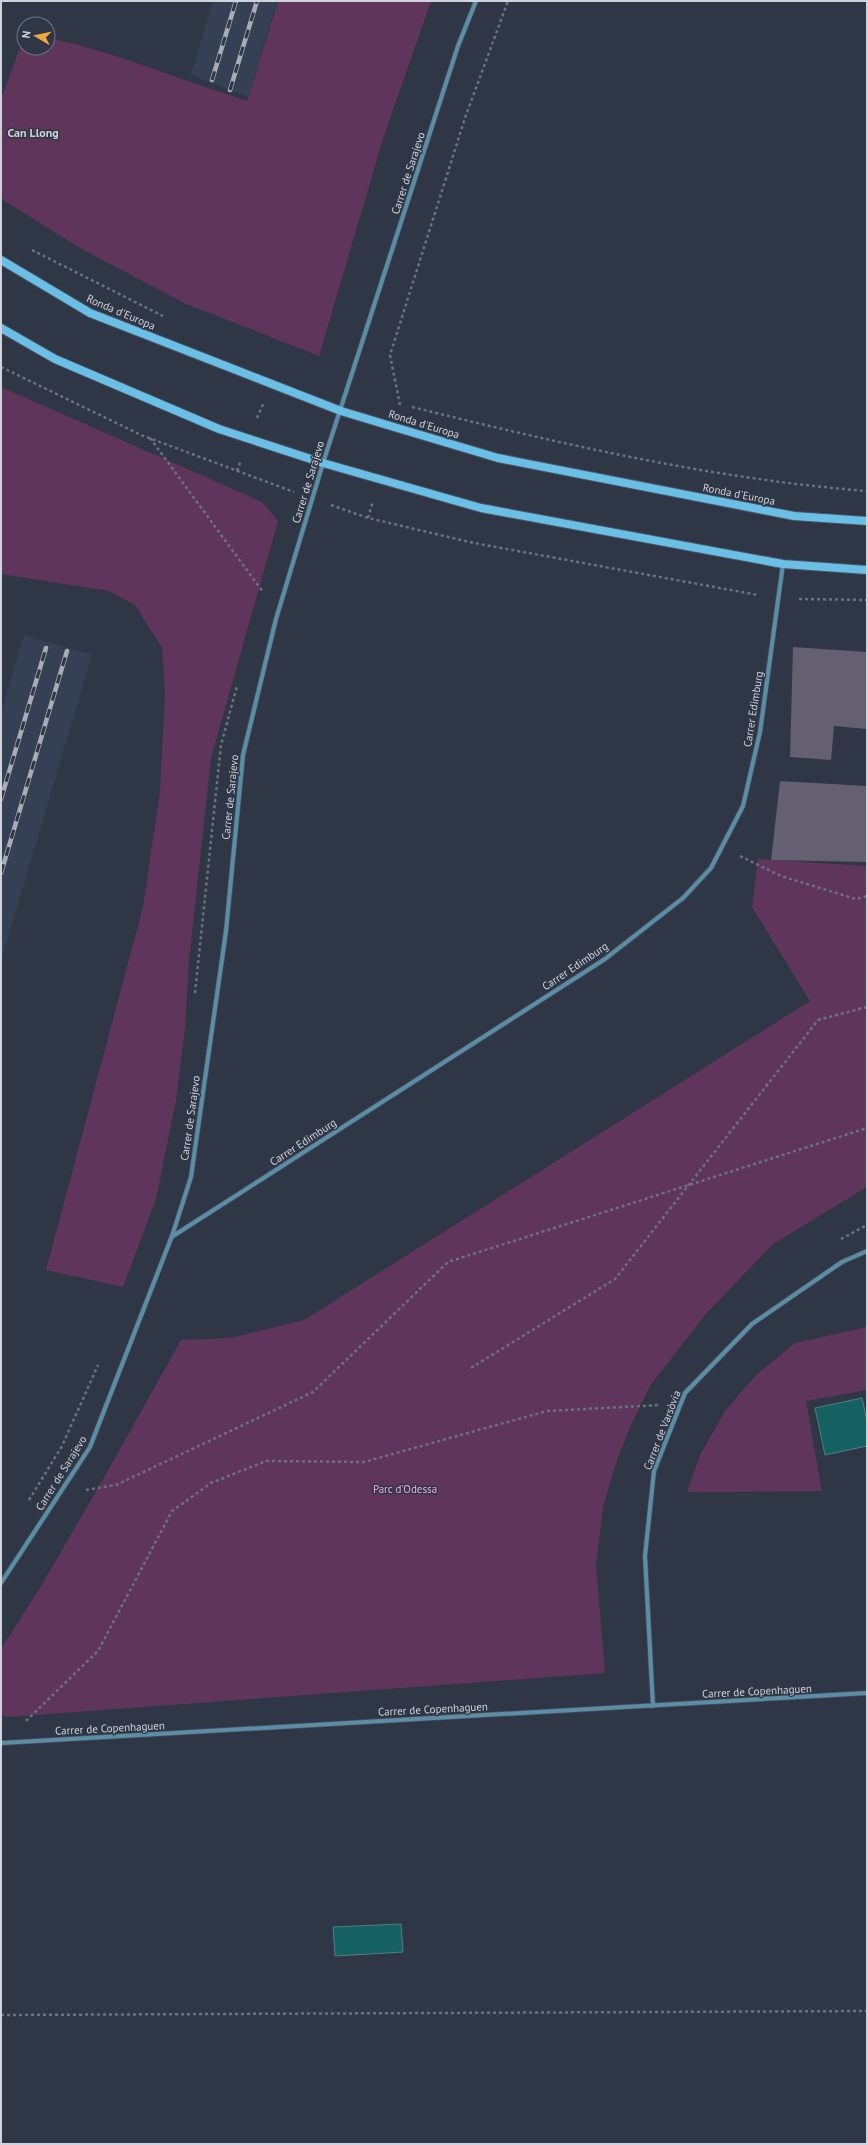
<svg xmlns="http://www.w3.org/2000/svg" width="868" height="2145" viewBox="0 0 868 2145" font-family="'PT Sans',sans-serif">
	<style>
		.built { fill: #364054 }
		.green { fill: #60355b }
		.water { fill: #156061; stroke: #4d8286 }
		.building { fill: #646071 }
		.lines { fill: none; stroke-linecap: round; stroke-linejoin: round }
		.street-casing { stroke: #4c5260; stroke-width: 5.5 }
		.secondary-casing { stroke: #4c5260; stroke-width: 10 }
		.path { stroke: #6c727e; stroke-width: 2.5; stroke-dasharray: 3 3; stroke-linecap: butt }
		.street { stroke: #5a8ea6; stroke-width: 4 }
		.secondary { stroke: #69bfe5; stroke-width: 8 }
		.rail-casing { stroke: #a7acb6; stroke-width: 4.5 }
		.rail { stroke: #2f3645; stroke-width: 3; stroke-dasharray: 9; stroke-linecap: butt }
		.labels { text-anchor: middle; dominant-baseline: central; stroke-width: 3; stroke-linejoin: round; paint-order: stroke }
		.street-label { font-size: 11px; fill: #cfd3dc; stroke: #2f3645 }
		.park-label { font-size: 11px; fill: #f4aceb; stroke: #2f3645 }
		.neighbourhood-label { font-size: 12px; font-weight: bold; fill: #cfd3dc; stroke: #2f3645 }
	</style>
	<rect width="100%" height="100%" fill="#2f3645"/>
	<path class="built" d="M213 1H277L248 97 191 75Z
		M24 635 92 655 1 961V713Z"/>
	<path class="green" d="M278 1H431L383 139 319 356 184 303 80 248 3 200 1 192V99L24 37V48H48V38C117 52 180 80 247 101Z
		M1 387 262 502 278 521 211 758 189 961 185 1028 176 1100 156 1199 123 1287 46 1270 143 907 160 791 165 695 162 648 135 605 109 591 1 574Z
		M758 859 867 866V1187L773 1244 705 1315 650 1386 631 1425 617 1460 603 1507 596 1565 605 1673 8 1717 1 1715V1649L41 1586 101 1483 181 1340 230 1338 304 1320 810 1001 752 907Z
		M867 1327V1390L806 1401 822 1491 687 1492 700 1455 725 1411 757 1374 795 1343Z"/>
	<path class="water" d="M862 1398 867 1421V1446L825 1455 815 1408Z
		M401 1924 403 1952 335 1956 333 1927Z"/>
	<path class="building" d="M793 647 867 652V729L834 726 831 760 790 757Z
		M780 781 867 786V862L771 860Z"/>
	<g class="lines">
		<g class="street-casing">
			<path id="street" d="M173 1236 605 959 683 898 711 868 743 806 760 732 783 564
				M1 1583 90 1447 172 1236 191 1177 226 931 243 755 276 619 323 463 458 46 476 1
				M653 1706 645 1556 654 1471 685 1393 752 1324 842 1262 867 1251
				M1 1743 867 1693"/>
		</g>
		<g class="secondary-casing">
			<path id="secondary" d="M1 260 90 313 341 411 394 427 498 458 794 516 867 521
				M1 328 55 359 219 429 323 463 481 508 783 564 867 570"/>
		</g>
		<path class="path" d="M32 250 163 316
			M1 367 141 435 294 492
			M400 405 390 355 465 118 508 1
			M412 407C561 444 713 479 867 491
			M257 418 263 404
			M150 438 263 592
			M237 471 241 460
			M331 505 368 518 474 543 758 595
			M368 518 373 501
			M799 599 867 600
			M740 856 781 876 856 899 867 896
			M195 993 221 745 237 686
			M841 1239 867 1225
			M471 1368 615 1279 818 1020 867 1007
			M86 1490 116 1485 313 1392 448 1262 867 1128
			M29 1500 62 1446 98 1365
			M26 1721 98 1651 172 1511 211 1483 266 1461 364 1462 547 1411 660 1405
			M1 2015 867 2011"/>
		<use href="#street" class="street"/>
		<use href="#secondary" class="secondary"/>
		<g class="rail-casing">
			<path id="rail" d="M212 80 236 1
				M230 90 257 1
				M1 799 46 648
				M1 873 67 651"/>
		</g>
		<use href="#rail" class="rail"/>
	</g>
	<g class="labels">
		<g class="street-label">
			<text transform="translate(408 173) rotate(-72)">Carrer de Sarajevo</text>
			<text transform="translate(121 312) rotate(23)">Ronda d'Europa</text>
			<text transform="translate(424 424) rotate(17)">Ronda d'Europa</text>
			<text transform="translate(308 482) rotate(-73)">Carrer de Sarajevo</text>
			<text transform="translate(739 494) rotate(11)">Ronda d'Europa</text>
			<text transform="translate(753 709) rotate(-81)">Carrer Edimburg</text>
			<text transform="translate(230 797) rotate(-84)">Carrer de Sarajevo</text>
			<text transform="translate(575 966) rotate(-34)">Carrer Edimburg</text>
			<text transform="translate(190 1118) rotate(-82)">Carrer de Sarajevo</text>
			<text transform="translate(303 1142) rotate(-33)">Carrer Edimburg</text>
			<text transform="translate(662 1430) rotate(-69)">Carrer de Varsòvia</text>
			<text transform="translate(61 1473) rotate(-58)">Carrer de Sarajevo</text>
			<text transform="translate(757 1691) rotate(-3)">Carrer de Copenhaguen</text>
			<text transform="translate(433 1709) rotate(-3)">Carrer de Copenhaguen</text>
			<text transform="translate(110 1728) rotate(-3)">Carrer de Copenhaguen</text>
		</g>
		<g class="park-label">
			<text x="405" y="1489">Parc d'Odessa</text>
		</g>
		<g class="neighbourhood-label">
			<text x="33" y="132">Can Llong</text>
		</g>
	</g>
	<rect width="868" height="2145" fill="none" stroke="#cfd3dc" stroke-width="4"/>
	<g transform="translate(36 36) rotate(279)"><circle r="19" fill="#2f3645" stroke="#6f7581"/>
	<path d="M0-3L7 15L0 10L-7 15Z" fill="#efa73e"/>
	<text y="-6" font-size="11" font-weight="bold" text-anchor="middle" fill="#cfd3dc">N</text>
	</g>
</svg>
